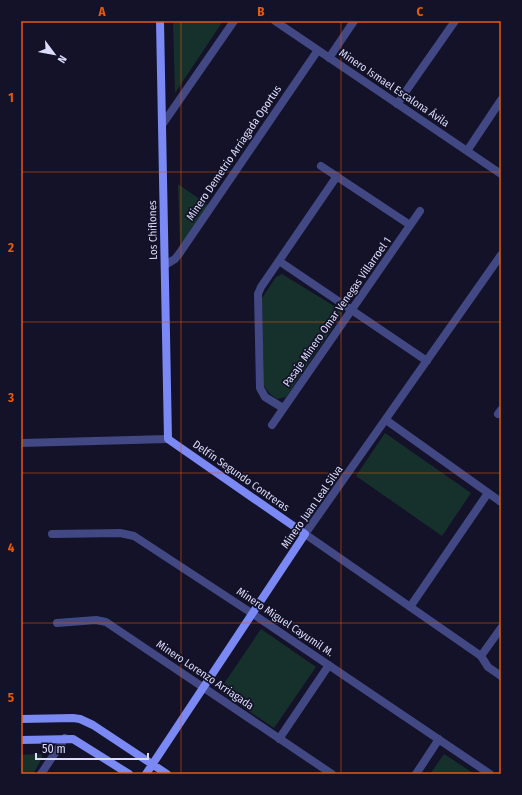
<svg xmlns="http://www.w3.org/2000/svg" width="522" height="795" viewBox="0 0 522 795" font-family="'Fira Sans Condensed',sans-serif">
	<style>
		.green { fill: #16312c }
		.lines { fill: none; stroke-linecap: round; stroke-linejoin: round }
		.street { stroke: #414883; stroke-width: 8 }
		.secondary { stroke: #7b89f4; stroke-width: 8 }
		.grid { fill: none; stroke: #e8590c; stroke-width: 1; stroke-opacity: 0.55 }
		.labels { text-anchor: middle; dominant-baseline: central; stroke-width: 3.5; stroke-linejoin: round; paint-order: stroke }
		.street-label { font-size: 11px; fill: #dcddfc; stroke: #131228 }
		.neatline { fill: none; stroke: #e8590c; stroke-width: 1.5 }
		.grid-label { font-size: 13px; text-anchor: middle; font-weight: bold; fill: #e8590c }
	</style>
	<rect width="100%" height="100%" fill="#131228"/>
	<path class="green" d="M173 21H223L175 93Z
		M178 184 208 205 180 246Z
		M282 274 339 309 342 314 286 397 277 399 269 393 264 386 262 298 276 277Z
		M385 433 471 493 442 536 356 476Z
		M261 629 316 667 274 728 219 691Z
		M42 754V758L33 774H21V755Z
		M444 754 473 773V774H430Z"/>
	<g class="lines">
		<path class="street" d="M275 21 501 174
			M329 58 354 21
			M397 104 455 21
			M162 125 234 21
			M467 151 501 100
			M321 166 410 225
			M279 261 427 361
			M165 265 175 259 179 254 318 50
			M283 408 265 397 260 388 258 294 261 287 337 176
			M498 414 501 410
			M386 420 501 502
			M272 425 420 211
			M21 443 168 439
			M52 534 120 533 134 536 253 614 490 774
			M410 607 488 493
			M57 623 96 620 106 622 332 774
			M481 656 305 534 501 255
			M481 656 501 628
			M481 656 488 667 501 676
			M279 739 329 665
			M41 774 65 738
			M416 774 439 739"/>
		<path class="secondary" d="M21 719 73 718 80 719 93 725 167 774
			M21 740 73 739 129 774
			M146 774 305 534 168 439 160 21"/>
	</g>
	<path class="grid" d="M181 21V774M341 21V774M21 172H501M21 322H501M21 473H501M21 623H501"/>
	<g class="labels">
		<g class="street-label">
			<text transform="translate(394 88) rotate(34)">Minero Ismael Escalona Ávila</text>
			<text transform="translate(234 153) rotate(-56)">Minero Demetrio Arriagada Oportus</text>
			<text transform="translate(153 230) rotate(-91)">Los Chiflones</text>
			<text transform="translate(337 312) rotate(-55)">Pasaje Minero Omar Venegas Villarroel 1</text>
			<text transform="translate(241 476) rotate(35)">Delfín Segundo Contreras</text>
			<text transform="translate(312 507) rotate(-55)">Minero Juan Leal Silva</text>
			<text transform="translate(285 622) rotate(34)">Minero Miguel Cayumil M.</text>
			<text transform="translate(205 675) rotate(34)">Minero Lorenzo Arriagada</text>
		</g>
	</g>
	<rect width="522" height="795" fill="none" stroke="#131228" stroke-width="44"/>
	<g transform="translate(54 54) rotate(122)" stroke="#131228" stroke-width="3" paint-order="stroke">
	<path d="M0-3L7 15L0 10L-7 15Z" fill="#dcddfc"/>
	<text y="-6" font-size="11" font-weight="bold" text-anchor="middle" fill="#dcddfc">N</text>
	</g>
	<path d="M36 753v6h112v-6" fill="none" stroke="#dcddfc" stroke-width="2"/>
	<text x="42" y="753" font-size="12" fill="#dcddfc" stroke="#131228" stroke-width="3" paint-order="stroke">50 m</text>
	<rect x="22" y="22" width="478" height="751" class="neatline"/>
	<g class="grid-label">
		<text x="102" y="16">A</text>
		<text x="261" y="16">B</text>
		<text x="420" y="16">C</text>
		<text x="11" y="102">1</text>
		<text x="11" y="252">2</text>
		<text x="11" y="402">3</text>
		<text x="11" y="552">4</text>
		<text x="11" y="702">5</text>
	</g>
</svg>
